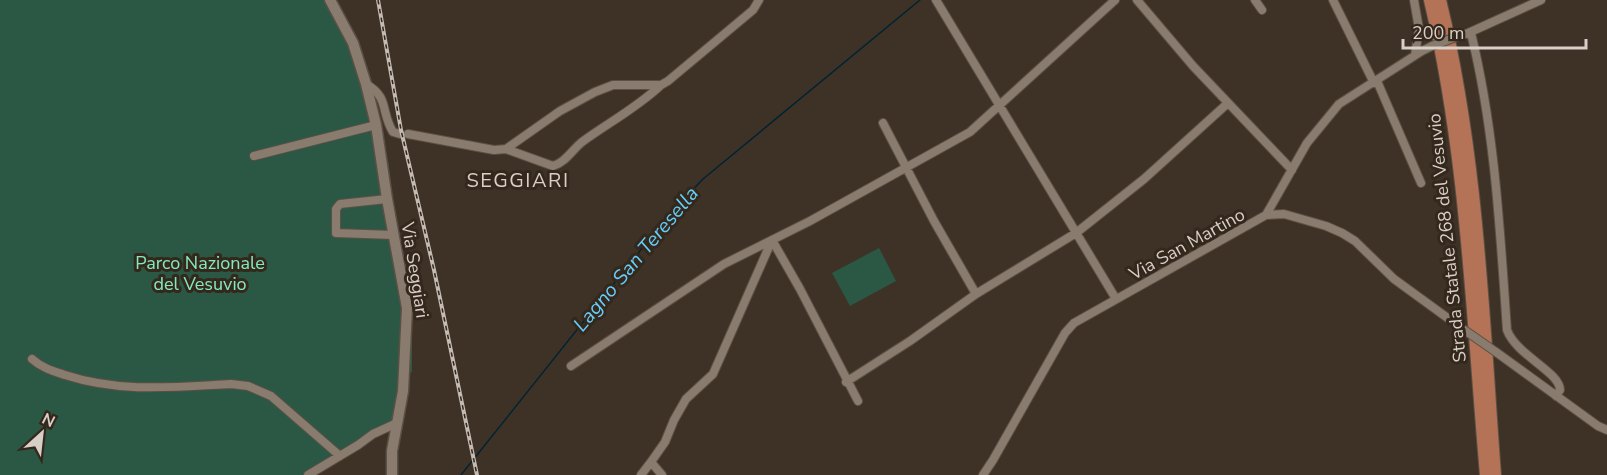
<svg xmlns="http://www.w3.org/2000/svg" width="1607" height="475" viewBox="0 0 1607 475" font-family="'Nunito Sans',sans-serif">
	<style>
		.green { fill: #2b5845 }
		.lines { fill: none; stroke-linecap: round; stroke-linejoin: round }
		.stream { stroke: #002333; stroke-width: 1.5 }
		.minor-casing { stroke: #5b5046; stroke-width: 10 }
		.secondary-casing { stroke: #5b5046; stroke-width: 13 }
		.trunk-casing { stroke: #5b5046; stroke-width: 14 }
		.minor { stroke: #897b6d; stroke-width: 8 }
		.secondary { stroke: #897b6d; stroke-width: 10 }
		.trunk { stroke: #b47256; stroke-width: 12 }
		.rail-casing { stroke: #c4bbb3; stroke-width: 4 }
		.rail { stroke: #34281c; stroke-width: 1.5; stroke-dasharray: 4.5; stroke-linecap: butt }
		.minor-bridge-casing { stroke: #5b5046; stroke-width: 10; stroke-linecap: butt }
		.minor-bridge { stroke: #897b6d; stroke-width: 8 }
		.labels { text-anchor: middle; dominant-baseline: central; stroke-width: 6; stroke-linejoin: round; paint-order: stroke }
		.street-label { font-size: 18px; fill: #d8cfc8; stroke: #34281c }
		.park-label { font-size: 18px; fill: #83eabf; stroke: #34281c }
		.neighbourhood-label { font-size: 20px; letter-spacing: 1.5px; fill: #d8cfc8; stroke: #34281c }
		.water-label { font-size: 20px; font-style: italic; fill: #66cdfb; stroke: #34281c }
	</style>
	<rect width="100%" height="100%" fill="#3e3226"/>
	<path class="green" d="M0 0H334L347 20 359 46 389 165 391 201 412 311V372L408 374 405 416 380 428 308 475H0Z
		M879 248 896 281 850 306 832 273Z"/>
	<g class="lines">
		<path class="stream" d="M461 475 671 212 703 179 920 0"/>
		<g class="minor-casing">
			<path id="minor" d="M936 0 1116 299
				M1137 0 1193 66 1292 170
				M1255 0 1262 10
				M1333 0 1374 83
				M1414 0 1419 29 1415 55
				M1471 33C1495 131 1500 231 1507 330 1516 355 1560 372 1560 390L1556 396
				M1466 34 1541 0
				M1377 81 1421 183
				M366 84C390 98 380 111 393 132L400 134
				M883 123 934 221 976 294
				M408 134 494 150 506 149 560 111 595 92 613 85H661L668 81 753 10 759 0
				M506 149 553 166C566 162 572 150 582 142 608 123 638 107 661 85
				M254 156 376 125
				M387 199 340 204 336 209V233L393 235
				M1266 215 1307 143 1339 104 1422 51 1432 46
				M772 240 800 289 858 401
				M1496 352 1598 426 1607 430
				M32 359C42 368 53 371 65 375 120 393 174 387 231 384L248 386 271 396 340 456
				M571 366 724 264 810 221 970 132 1115 0
				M846 382 910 341 976 294 1076 233 1144 179 1228 103
				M651 462 665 442 674 420 686 399 713 374 772 240
				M308 475 358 445 373 434 397 423
				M641 475 651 462 662 475
				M983 475 993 460 1065 333 1074 323 1266 215 1284 214 1326 226 1342 233 1355 241 1394 279 1460 327"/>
		</g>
		<g class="secondary-casing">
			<path id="secondary" d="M330 0 353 43 366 84 376 125 387 199 407 308 403 391 392 451V475"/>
		</g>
		<g class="trunk-casing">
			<path id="trunk" d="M1430 0C1467 156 1472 316 1486 475
				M1440 0C1478 156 1483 316 1495 475"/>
		</g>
		<use href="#minor" class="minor"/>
		<use href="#secondary" class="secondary"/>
		<use href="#trunk" class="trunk"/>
		<g class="rail-casing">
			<path id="rail" d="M378 0 401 130 434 270 477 475"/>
		</g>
		<use href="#rail" class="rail"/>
		<g class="minor-bridge-casing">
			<path id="minor-bridge" d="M1432 46 1461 35
				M1460 327 1496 352"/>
		</g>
		<use href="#minor-bridge" class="minor-bridge"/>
	</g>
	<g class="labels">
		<g class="street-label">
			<text transform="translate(1447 238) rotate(-96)">Strada Statale 268 del Vesuvio</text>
			<text transform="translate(1187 244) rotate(-29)">Via San Martino</text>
			<text transform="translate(415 270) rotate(81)">Via Seggiari</text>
		</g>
		<g class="park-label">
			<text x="200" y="263">Parco Nazionale<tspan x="200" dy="21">del Vesuvio</tspan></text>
		</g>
		<g class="neighbourhood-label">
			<text x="518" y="180">SEGGIARI</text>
		</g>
		<g class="water-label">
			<text transform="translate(636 259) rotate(-50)">Lagno San Teresella</text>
		</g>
	</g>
	<g transform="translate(42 433) rotate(27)" stroke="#34281c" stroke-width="4.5" paint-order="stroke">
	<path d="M0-4.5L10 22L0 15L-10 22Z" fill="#d8cfc8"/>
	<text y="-9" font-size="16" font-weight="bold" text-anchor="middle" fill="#d8cfc8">N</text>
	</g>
	<path d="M1403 39v9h183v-9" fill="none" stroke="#d8cfc8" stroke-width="3"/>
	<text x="1412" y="39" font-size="18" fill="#d8cfc8" stroke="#34281c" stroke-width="4.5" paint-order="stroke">200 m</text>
</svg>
